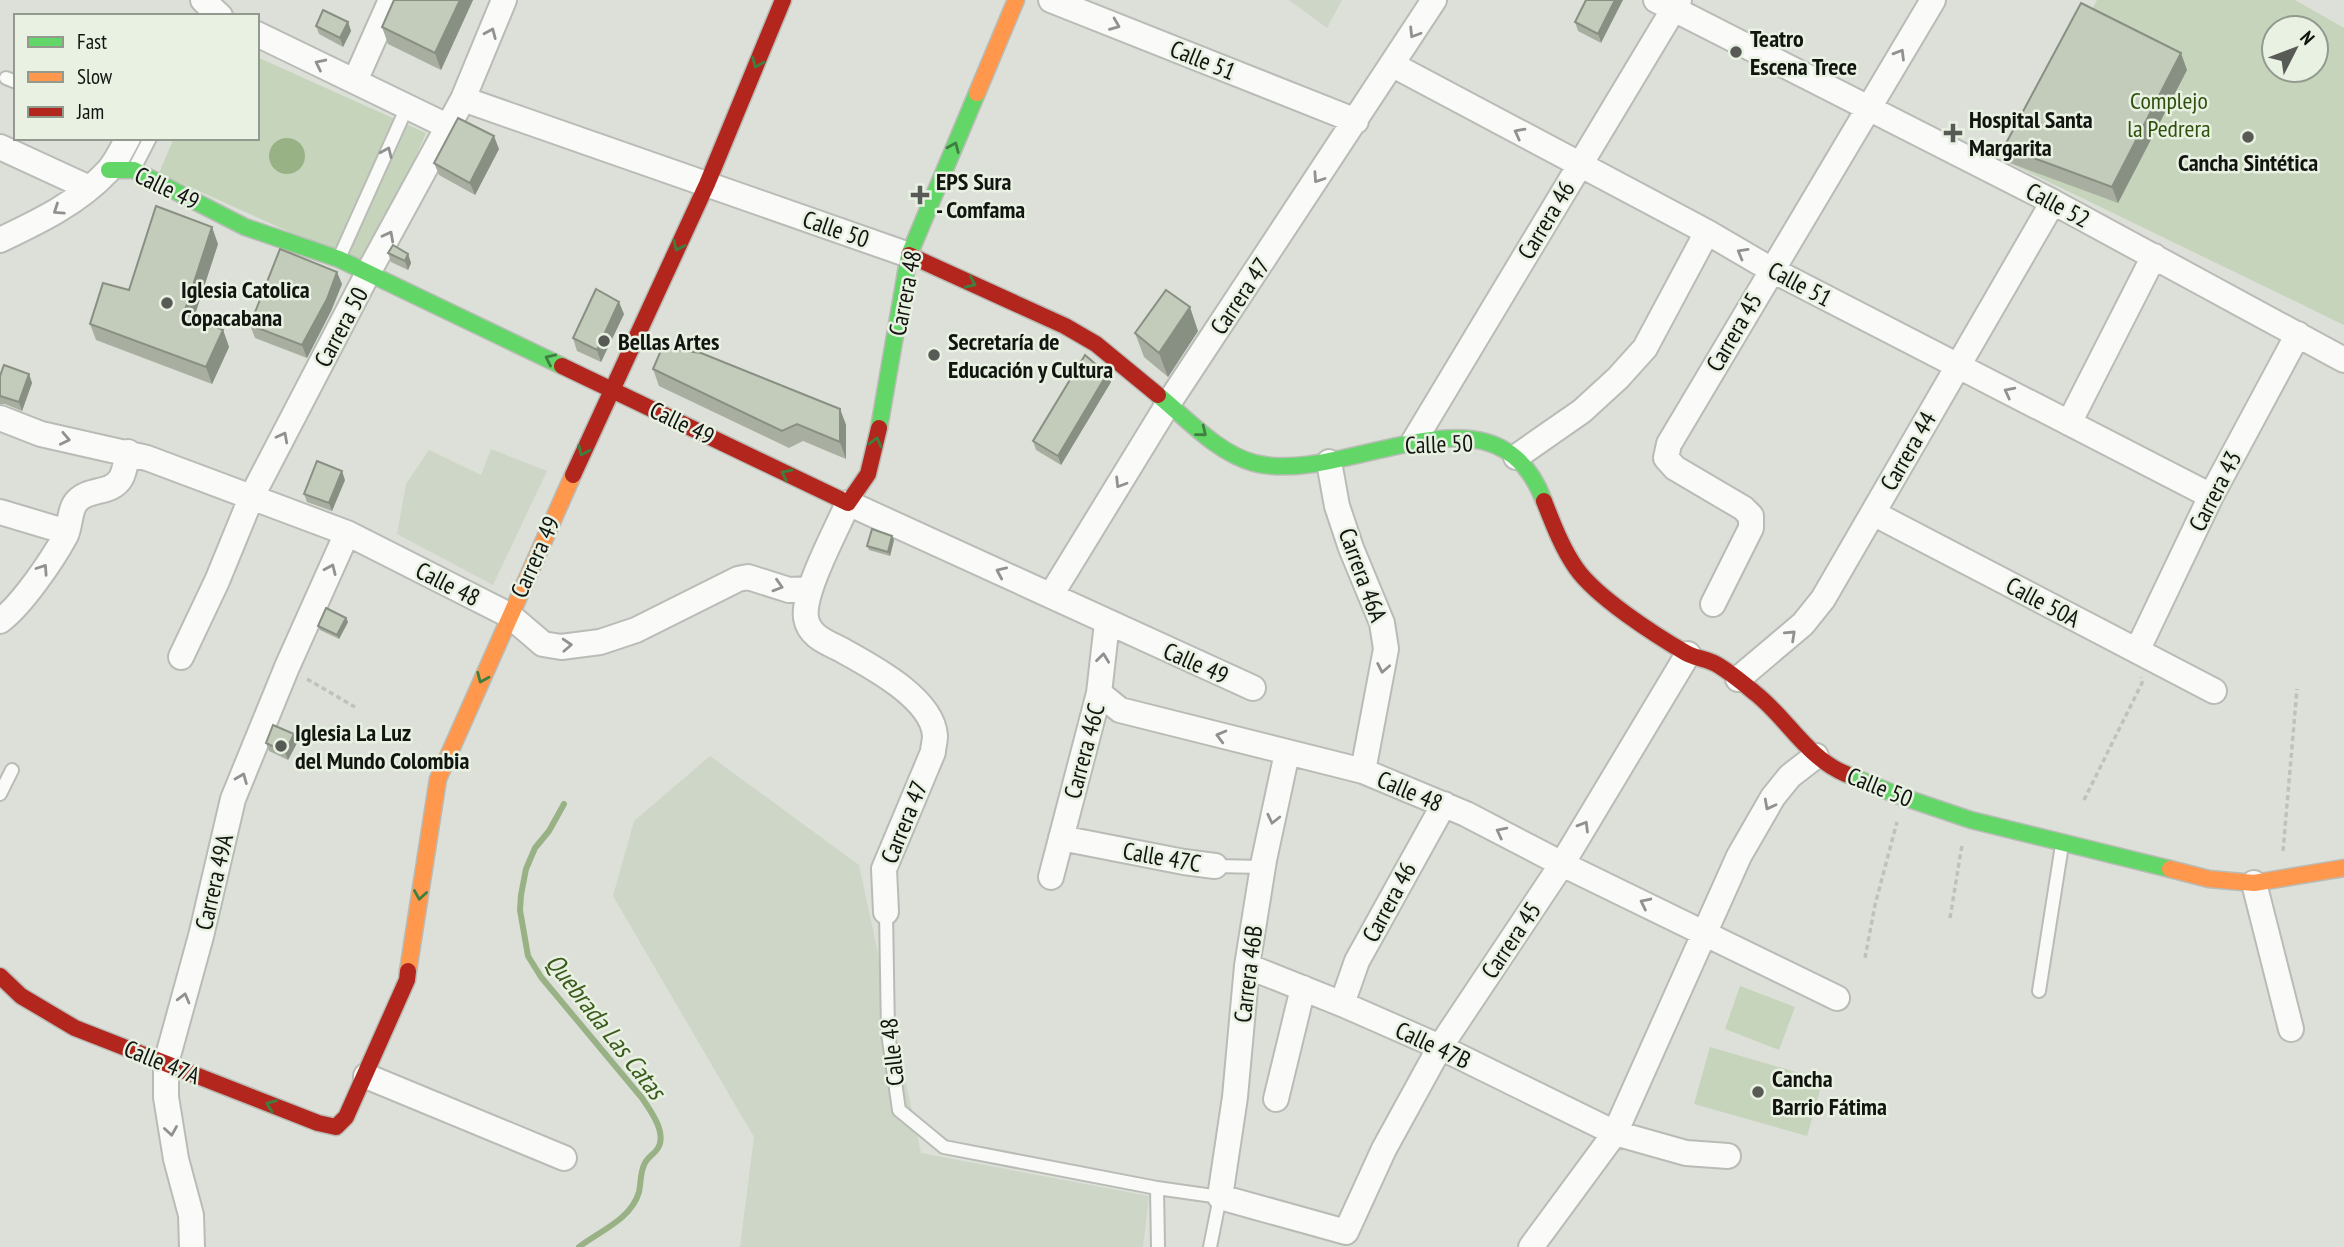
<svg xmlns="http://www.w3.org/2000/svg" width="2344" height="1247" viewBox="0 0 2344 1247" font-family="'PT Sans Narrow',sans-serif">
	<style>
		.built { fill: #cdd6c7 }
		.green { fill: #c5d4bb; fill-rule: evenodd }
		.water { fill: #99b285 }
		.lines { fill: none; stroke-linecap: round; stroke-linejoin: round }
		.stream { stroke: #99b285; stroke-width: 6 }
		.lane-casing { stroke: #b9bcb6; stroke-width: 16 }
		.street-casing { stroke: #b9bcb6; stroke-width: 28 }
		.fast-casing { stroke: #b9bcb6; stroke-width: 19 }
		.slow-casing { stroke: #b9bcb6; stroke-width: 19 }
		.jam-casing { stroke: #b9bcb6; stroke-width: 19 }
		.path { stroke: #c0c1be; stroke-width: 3.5; stroke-dasharray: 5 3.5; stroke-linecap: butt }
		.lane { stroke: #fafaf9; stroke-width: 12 }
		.street { stroke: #fafaf9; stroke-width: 24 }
		.fast { stroke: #63d668; stroke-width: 16 }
		.slow { stroke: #ff974d; stroke-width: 16 }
		.jam { stroke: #b3261e; stroke-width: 16 }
		.wall { fill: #a8afa1 }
		.shaded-wall { fill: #888f83 }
		.building { fill: #c3ccbb; stroke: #888f83; stroke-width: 2 }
		.oneway { stroke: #919290 }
		.oneway2 { stroke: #3e7f40 }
		.poi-dot { fill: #585b55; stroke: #e8f1e2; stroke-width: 2.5 }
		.labels { text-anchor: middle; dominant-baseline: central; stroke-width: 5; stroke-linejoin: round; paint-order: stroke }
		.poi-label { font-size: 24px; font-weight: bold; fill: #11140f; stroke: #e8f1e2; text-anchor: start }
		.street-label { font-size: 24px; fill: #11140f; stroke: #e8f1e2 }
		.park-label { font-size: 24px; fill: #2f500d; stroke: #e8f1e2 }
		.water-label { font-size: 26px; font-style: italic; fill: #3a5b1b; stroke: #e8f1e2 }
	</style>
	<rect width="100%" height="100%" fill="#dce0d8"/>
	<path class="built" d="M1289 0H1342L1327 28Z
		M491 449 547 471 493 585 397 534 406 484 429 450 481 475Z
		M710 756 859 865 921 1153 1149 1196 1143 1247H740L754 1137 613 896 634 821Z"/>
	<path class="green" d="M2097 0H2295L2344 28V325L2010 163ZM2274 28H2316V70H2274Z
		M257 57 426 133 367 267 159 173 174 138H257Z
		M1740 986 1795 1007 1779 1050 1725 1029Z
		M1710 1047 1823 1080 1807 1136 1694 1104Z"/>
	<path class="water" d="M269 156a18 18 0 1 1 36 0a18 18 0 1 1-36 0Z"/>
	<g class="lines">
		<path class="stream" d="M564 804 549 831 535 848 526 869 521 895 520 910 528 956 541 977 642 1098C651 1111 667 1133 658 1148 654 1155 647 1157 644 1165 640 1174 641 1183 639 1192 631 1220 599 1231 579 1247"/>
		<g class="lane-casing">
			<path id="lane" d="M6 78 16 82
				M134 169 150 138
				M340 256 407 107
				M0 794 12 770
				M1215 866 1263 867
				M886 912 888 1033 899 1110 944 1147 1157 1188 1158 1247
				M2039 991 2062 845
				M1157 1188 1220 1197 1210 1247"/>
		</g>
		<g class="street-casing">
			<path id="street" d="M203 0 220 16
				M1051 0 1356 121
				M1656 0 2053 202 2344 360
				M257 34 447 126
				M1393 65 1707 232 1770 269 2211 496
				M355 81 391 0
				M463 99 909 255
				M0 147 89 188
				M0 240C38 222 78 203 108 171 116 162 122 149 128 138
				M0 418 41 434 147 458 347 533 509 615 543 644 561 647 600 642 636 630 738 579 748 577 789 590 810 589
				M2069 423 2154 256
				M1414 441 1679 0
				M1516 457 1582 411 1618 378 1645 348 1707 232
				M1329 462 1337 506 1351 548 1382 623 1386 649 1363 771
				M0 512 67 532
				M1873 513 2214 691
				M1051 595 1168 404 1434 0
				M1713 604 1751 528V516L1743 508 1675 468 1666 458 1669 444 1933 0
				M0 621C22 605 53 559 66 535 71 524 69 508 78 500 90 488 112 494 121 478 125 471 126 460 128 452
				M2137 651 2211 496 2298 334
				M181 657 217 581 251 498 368 273 463 99 504 0
				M1738 679 1803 624 1823 599 2053 202
				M1099 693 1120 710 1363 771 1466 814 1562 864 1837 998
				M1287 753 1264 860 1247 966 1235 1097 1220 1197 1346 1232 1384 1149 1440 1047 1562 864 1688 654
				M1061 838 1184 862 1215 866
				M1051 877 1099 693 1107 623
				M2254 883 2291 1029
				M886 912 884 869 933 752C933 747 935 742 935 736 933 698 869 665 840 649 826 642 809 636 806 618 802 592 837 529 848 503L1253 688
				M1247 966 1342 1004 1440 1047 1615 1133 1686 1153 1728 1156
				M1342 1004 1357 961 1444 804
				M366 1076 564 1158
				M1276 1099 1303 988
				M192 1247 191 1215 176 1159 166 1097V1063L201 936 233 799 287 667 347 533
				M1531 1247 1615 1133 1739 856 1773 797 1790 776 1816 756"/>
		</g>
		<g class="fast-casing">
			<path id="fast" d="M109 170H134L245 227 339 259 562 366
				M1158 395C1186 418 1217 453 1254 463 1346 487 1495 371 1544 501
				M879 428 909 255 977 93
				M1846 774 1897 795 1971 820 2170 869"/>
		</g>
		<g class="slow-casing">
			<path id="slow" d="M977 93 1016 0
				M2170 869 2209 879 2254 883 2344 868
				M408 971 438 779 573 475"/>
		</g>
		<g class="jam-casing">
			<path id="jam" d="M909 255 1065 326 1096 344 1158 395
				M562 366 848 503 868 474 879 428
				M573 475 707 184 783 0
				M1544 501C1553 524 1562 548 1576 568 1596 597 1655 635 1686 653 1695 658 1707 659 1716 664 1730 672 1743 683 1755 693 1787 718 1807 758 1846 774
				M0 976 21 996 75 1028 318 1123 336 1127 346 1117 407 980 408 971"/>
		</g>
		<path class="path" d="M307 679 355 707
			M2084 800 2142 683 2141 677
			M2283 851 2297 689
			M1950 918 1962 845
			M1865 958 1875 905 1897 822"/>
		<use href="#lane" class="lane"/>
		<use href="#street" class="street"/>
		<use href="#fast" class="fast"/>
		<use href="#slow" class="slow"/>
		<use href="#jam" class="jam"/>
	</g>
	<path class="wall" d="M473 0 441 70 388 44 382 27Z
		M1586 0 1601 43 1578 31 1575 22Z
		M348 22 351 31 343 47 319 34 316 26Z
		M2187 70 2118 203 2010 163 2004 147Z
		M499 149 475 195 439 175 434 163Z
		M218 244 194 317 223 330 229 347 212 384 96 340 90 324 129 290Z
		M388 253 408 254 411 263 408 270 391 262Z
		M342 284 331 311 307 358 255 338 250 325Z
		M624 314 601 362 577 351 573 338Z
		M1198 331 1168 377 1144 357 1135 333Z
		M653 369 840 409 846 425V459L803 441 789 448 659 386Z
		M29 374 32 383 22 411 5 404H0V376Z
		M1107 374 1111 382 1061 465 1036 450 1033 441Z
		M345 480 332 511 307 502 304 494Z
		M894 540 890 556 869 550 867 546Z
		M346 618 348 622 339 639 320 630 318 626Z
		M294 734 297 743 288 760 269 751 266 743Z"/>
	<path class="shaded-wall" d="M460 0H473L441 70 435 53Z
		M1615 0H1623L1601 43 1598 34Z
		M348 22 351 31 343 47 340 38Z
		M2181 53 2187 70 2118 203 2112 187Z
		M494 136 499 149 475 195 470 183Z
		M212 227 218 244 190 330 184 313Z
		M408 254 411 263 408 270 405 261Z
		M337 272 342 284 331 311 307 358 302 345Z
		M619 302 624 314 601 362 597 350Z
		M1190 307 1198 331 1168 377 1159 353Z
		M223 330 229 347 212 384 206 367Z
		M29 374 32 383 22 411 19 402Z
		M1107 374 1111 382 1061 465 1058 456Z
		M840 409 846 425V459L840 442Z
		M342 471 345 480 332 511 329 503Z
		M892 536 894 540 890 556 888 552Z
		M346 618 348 622 339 639 337 635Z
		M294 734 297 743 288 760 285 752Z"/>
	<path class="building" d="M394 0H460L435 53 382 27Z
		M1586 0H1615L1598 34 1575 22Z
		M2081 3 2181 53 2112 187 2004 147Z
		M323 10 348 22 340 38 316 26Z
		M458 118 494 136 470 183 434 163Z
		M156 206 212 227 184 313 223 330 206 367 90 324 103 283 129 290Z
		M393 245 408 254 405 261 388 253Z
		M280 249 337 272 327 299 302 345 250 325Z
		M596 289 619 302 597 350 573 338Z
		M1166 290 1190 307 1159 353 1135 333Z
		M662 348 701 353 840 409V442L797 424 782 431 653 369Z
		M1085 355 1107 374 1058 456 1033 441Z
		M4 365 29 374 19 402 0 396V376Z
		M317 461 342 471 329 503 304 494Z
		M872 529 892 536 888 552 867 546Z
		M326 608 346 618 337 635 318 626Z
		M273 725 294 734 285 752 266 743Z"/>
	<defs><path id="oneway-chevron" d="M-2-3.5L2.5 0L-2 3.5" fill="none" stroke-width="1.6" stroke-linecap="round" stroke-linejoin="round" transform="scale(1.75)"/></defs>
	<g class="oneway">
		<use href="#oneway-chevron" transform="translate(1115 25) rotate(22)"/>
		<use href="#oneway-chevron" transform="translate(491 33) rotate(-67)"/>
		<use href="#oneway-chevron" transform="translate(1414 33) rotate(122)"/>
		<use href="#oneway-chevron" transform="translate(1900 54) rotate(-59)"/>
		<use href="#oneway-chevron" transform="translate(320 64) rotate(-154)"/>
		<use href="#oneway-chevron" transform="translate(1519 133) rotate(-152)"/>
		<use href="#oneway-chevron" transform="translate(387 152) rotate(-66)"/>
		<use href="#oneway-chevron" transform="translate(1318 178) rotate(124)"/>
		<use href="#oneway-chevron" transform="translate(58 210) rotate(146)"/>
		<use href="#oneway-chevron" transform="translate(389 236) rotate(-62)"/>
		<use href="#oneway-chevron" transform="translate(1742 253) rotate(-150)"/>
		<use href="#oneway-chevron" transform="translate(2009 392) rotate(-153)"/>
		<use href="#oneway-chevron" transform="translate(283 437) rotate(-62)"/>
		<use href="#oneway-chevron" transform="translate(65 439) rotate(12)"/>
		<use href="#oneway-chevron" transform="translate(1120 483) rotate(122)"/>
		<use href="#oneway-chevron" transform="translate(43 569) rotate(-56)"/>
		<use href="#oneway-chevron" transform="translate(331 569) rotate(-66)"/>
		<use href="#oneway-chevron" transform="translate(1001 572) rotate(-156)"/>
		<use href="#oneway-chevron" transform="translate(778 586) rotate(17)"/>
		<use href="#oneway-chevron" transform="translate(1791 635) rotate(-43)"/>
		<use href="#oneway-chevron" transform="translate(567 645) rotate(-3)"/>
		<use href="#oneway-chevron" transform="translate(1103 658) rotate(-83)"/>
		<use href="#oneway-chevron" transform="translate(1383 668) rotate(101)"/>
		<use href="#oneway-chevron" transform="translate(1221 736) rotate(-165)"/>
		<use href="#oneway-chevron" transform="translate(242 778) rotate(-68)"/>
		<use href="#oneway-chevron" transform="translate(1769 805) rotate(118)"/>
		<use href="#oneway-chevron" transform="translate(1273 819) rotate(103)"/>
		<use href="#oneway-chevron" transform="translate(1584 826) rotate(-59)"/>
		<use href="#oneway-chevron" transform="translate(1501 832) rotate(-153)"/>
		<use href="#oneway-chevron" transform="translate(1645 903) rotate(-154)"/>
		<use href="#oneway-chevron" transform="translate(184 998) rotate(-75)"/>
		<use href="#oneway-chevron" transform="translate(171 1131) rotate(81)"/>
	</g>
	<g class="oneway2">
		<use href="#oneway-chevron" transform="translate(757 63) rotate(113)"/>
		<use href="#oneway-chevron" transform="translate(954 147) rotate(-67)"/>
		<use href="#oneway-chevron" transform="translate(678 246) rotate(115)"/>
		<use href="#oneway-chevron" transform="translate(971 283) rotate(24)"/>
		<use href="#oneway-chevron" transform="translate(550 359) rotate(-155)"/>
		<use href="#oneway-chevron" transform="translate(1202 432) rotate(39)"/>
		<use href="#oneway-chevron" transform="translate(876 442) rotate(-76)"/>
		<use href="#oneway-chevron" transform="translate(583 451) rotate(114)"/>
		<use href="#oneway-chevron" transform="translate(786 474) rotate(-154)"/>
		<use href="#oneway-chevron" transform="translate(482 678) rotate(113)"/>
		<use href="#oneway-chevron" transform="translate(420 895) rotate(99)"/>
		<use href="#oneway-chevron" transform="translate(271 1105) rotate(-159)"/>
	</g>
	<g class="poi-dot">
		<circle cx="1736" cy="52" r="7"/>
		<path d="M1949.5 122.5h7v7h7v7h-7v7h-7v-7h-7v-7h7z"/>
		<circle cx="2248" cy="137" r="7"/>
		<path d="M916.5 184.5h7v7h7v7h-7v7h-7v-7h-7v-7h7z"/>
		<circle cx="167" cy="303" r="7"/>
		<circle cx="604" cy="341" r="7"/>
		<circle cx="934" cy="355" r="7"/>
		<circle cx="281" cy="746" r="7"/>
		<circle cx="1758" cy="1092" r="7"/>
	</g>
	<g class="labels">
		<g class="poi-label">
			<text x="1750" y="38">Teatro<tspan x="1750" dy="28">Escena Trece</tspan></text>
			<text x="1969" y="119">Hospital Santa<tspan x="1969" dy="28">Margarita</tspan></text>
			<text x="2248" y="162" text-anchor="middle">Cancha Sintética</text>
			<text x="936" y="181">EPS Sura<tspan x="936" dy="28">- Comfama</tspan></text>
			<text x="181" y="289">Iglesia Catolica<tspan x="181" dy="28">Copacabana</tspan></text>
			<text x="618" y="341">Bellas Artes</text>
			<text x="948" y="341">Secretaría de<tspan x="948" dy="28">Educación y Cultura</tspan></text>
			<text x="295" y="732">Iglesia La Luz<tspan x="295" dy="28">del Mundo Colombia</tspan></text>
			<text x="1772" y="1078">Cancha<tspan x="1772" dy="28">Barrio Fátima</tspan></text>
		</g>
		<g class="street-label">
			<text transform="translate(1203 60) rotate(22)">Calle 51</text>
			<text transform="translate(167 188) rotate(26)">Calle 49</text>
			<text transform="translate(2058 205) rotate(28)">Calle 52</text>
			<text transform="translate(1546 220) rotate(-59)">Carrera 46</text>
			<text transform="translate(836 229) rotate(19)">Calle 50</text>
			<text transform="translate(1800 284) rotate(28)">Calle 51</text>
			<text transform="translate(905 293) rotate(-79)">Carrera 48</text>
			<text transform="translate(1240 296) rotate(-56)">Carrera 47</text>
			<text transform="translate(341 327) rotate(-62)">Carrera 50</text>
			<text transform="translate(1734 332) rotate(-60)">Carrera 45</text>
			<text transform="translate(682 423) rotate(26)">Calle 49</text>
			<text transform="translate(1439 444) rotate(-2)">Calle 50</text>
			<text transform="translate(1908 451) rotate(-60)">Carrera 44</text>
			<text transform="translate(2215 491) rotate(-63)">Carrera 43</text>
			<text transform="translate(535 557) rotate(-66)">Carrera 49</text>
			<text transform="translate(1363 575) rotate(70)">Carrera 46A</text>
			<text transform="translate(448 584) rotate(27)">Calle 48</text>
			<text transform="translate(2043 602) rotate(28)">Calle 50A</text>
			<text transform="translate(1196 663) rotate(24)">Calle 49</text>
			<text transform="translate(1084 751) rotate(-75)">Carrera 46C</text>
			<text transform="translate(1880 787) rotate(22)">Calle 50</text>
			<text transform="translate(1410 791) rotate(23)">Calle 48</text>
			<text transform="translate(904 822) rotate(-68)">Carrera 47</text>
			<text transform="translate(1162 857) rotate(10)">Calle 47C</text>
			<text transform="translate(214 882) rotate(-77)">Carrera 49A</text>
			<text transform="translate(1389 902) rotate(-62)">Carrera 46</text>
			<text transform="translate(1511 940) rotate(-56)">Carrera 45</text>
			<text transform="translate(1248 974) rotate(-83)">Carrera 46B</text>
			<text transform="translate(1433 1045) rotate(25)">Calle 47B</text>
			<text transform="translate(892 1052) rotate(-96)">Calle 48</text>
			<text transform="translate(162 1062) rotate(22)">Calle 47A</text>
		</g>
		<g class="park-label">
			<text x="2169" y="100">Complejo<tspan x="2169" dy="28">la Pedrera</tspan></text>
		</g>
		<g class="water-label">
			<text transform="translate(606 1026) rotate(52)">Quebrada Las Catas</text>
		</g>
	</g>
	<rect x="14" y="14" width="245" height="126" fill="#e8f1e2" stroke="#92998e" stroke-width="2"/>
	<rect x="28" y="37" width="35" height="10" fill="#63d668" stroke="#92998e" stroke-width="2"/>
	<text x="77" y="49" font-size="21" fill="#11140f">Fast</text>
	<rect x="28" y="72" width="35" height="10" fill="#ff974d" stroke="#92998e" stroke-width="2"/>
	<text x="77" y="84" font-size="21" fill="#11140f">Slow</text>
	<rect x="28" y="107" width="35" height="10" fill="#b3261e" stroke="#92998e" stroke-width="2"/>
	<text x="77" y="119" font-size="21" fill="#11140f">Jam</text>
	<g transform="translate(2295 49) rotate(48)"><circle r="33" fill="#e8f1e2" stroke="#92998e" stroke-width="2"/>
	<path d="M0-5L12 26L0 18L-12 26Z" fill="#585b55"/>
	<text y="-10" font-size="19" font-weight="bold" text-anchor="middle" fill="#11140f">N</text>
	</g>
</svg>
